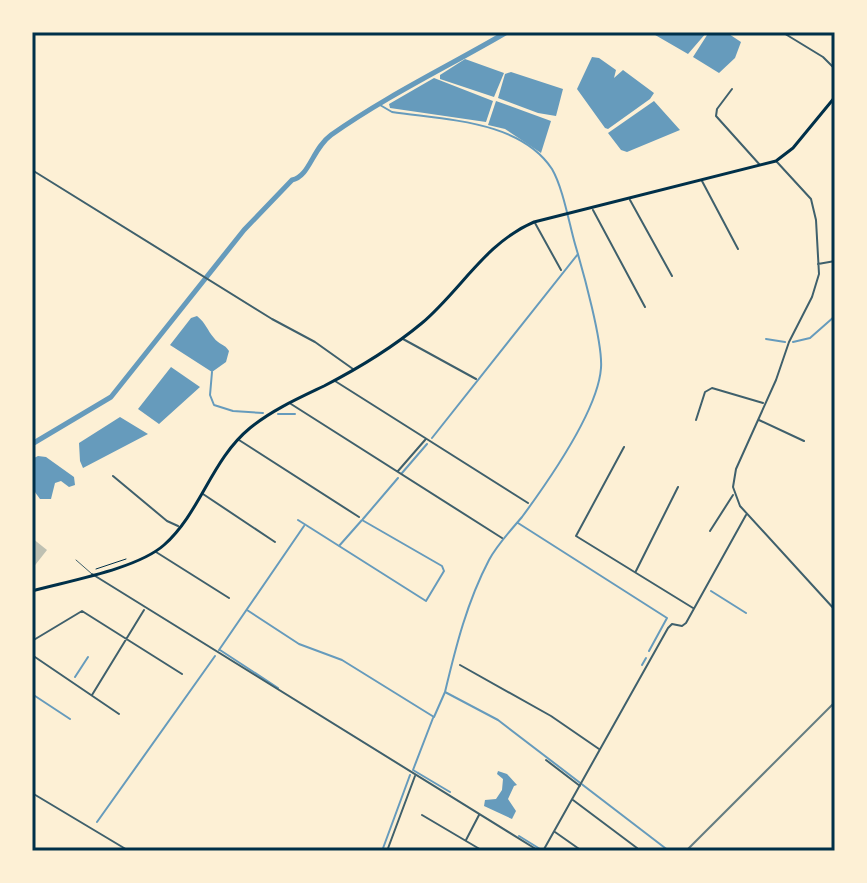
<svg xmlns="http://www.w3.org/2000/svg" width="867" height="883" viewBox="0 0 867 883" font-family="'Sofia Sans Condensed',sans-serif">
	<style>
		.water { fill: #669bbc }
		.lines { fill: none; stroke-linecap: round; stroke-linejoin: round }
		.stream { stroke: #669bbc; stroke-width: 2 }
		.canal { stroke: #669bbc; stroke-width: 5 }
		.building { fill: #bec0b2 }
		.path { stroke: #003049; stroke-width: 1 }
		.service { stroke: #3f606c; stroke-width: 1 }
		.pedestrian { stroke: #3f606c; stroke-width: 2 }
		.minor { stroke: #3f606c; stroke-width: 2 }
		.secondary { stroke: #003049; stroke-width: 3 }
		.rail { stroke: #657d81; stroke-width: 2 }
		.neatline { fill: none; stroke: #003049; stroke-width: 3 }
	</style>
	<rect width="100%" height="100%" fill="#fdf0d5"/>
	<path class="water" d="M650 32H707L688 54Z
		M709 32H726L741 42 735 58 719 73 693 57Z
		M592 57 599 58 616 70 614 78 623 70 654 93 650 99 608 129 605 128 577 89Z
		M465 59 504 73 494 97 440 79V75Z
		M511 72 563 89 556 116 538 113 498 98 505 74Z
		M434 78 493 101 486 122 390 108 389 104Z
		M496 101 551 121 541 153 505 129 488 125Z
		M654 101 680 130 627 152 621 150 608 133Z
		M197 316C206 323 207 330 214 338 218 344 225 344 229 351L226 362 212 372 170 345 191 318Z
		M171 367 200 387 159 424 138 409Z
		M120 417 148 434 83 468 80 461 79 443Z
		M38 456 46 457 74 477 75 485 69 487 61 481 55 483 51 499H40L32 488V459Z
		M498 771 507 774 517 785 514 786 508 799 516 811 512 819 484 806 485 800 496 799 502 790 503 779 497 774Z"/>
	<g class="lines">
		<path class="stream" d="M380 105 392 112C444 120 520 120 552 169 563 188 569 223 575 244 583 271 603 343 601 368 598 410 547 483 522 517 511 530 497 545 489 560 467 602 456 646 445 692L498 720 669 851
			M766 339 785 342
			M793 342 810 338 835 316
			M212 372 210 395 214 405 233 411 263 413
			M278 414H295
			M432 438 578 254
			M402 473 427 444
			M363 519 398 478
			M298 520 426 601 444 571 442 566 362 520 339 546
			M518 523 667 618 649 651
			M711 591 746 613
			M247 610 299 644 342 660 434 717 445 692
			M219 650 304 526
			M220 650 278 688
			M642 665 646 658
			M75 677 88 657
			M32 694 70 719
			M433 718 413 770 450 792
			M97 822 215 656
			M519 836 540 849
			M382 851 410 775"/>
		<path class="canal" d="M32 444 111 397 244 230 292 180C310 176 312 149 331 135 386 96 449 66 507 32"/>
	</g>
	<path class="building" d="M32 538 47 550 32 569Z"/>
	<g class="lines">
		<path class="path" d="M96 569 126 559"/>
		<path class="service" d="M76 560 92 574"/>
		<path class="pedestrian" d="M387 851 415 776"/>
		<path class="minor" d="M782 32 823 57 835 69
			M732 89 717 109 716 116 760 165
			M777 162 811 199 816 220 819 274 812 297 789 342 776 380 736 469 733 487 740 506 835 610
			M32 170 272 319 315 342 353 369
			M702 181 738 249
			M630 200 672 276
			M593 210 645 307
			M535 223 561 270
			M818 264 835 261
			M403 339 476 379
			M335 381 528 503
			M291 404 502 538
			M696 420 705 392 712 388 763 403
			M759 420 804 441
			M239 440 359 517
			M624 447 576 536 693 608
			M398 471 425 440
			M113 476 167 521 178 526
			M203 494 275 542
			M710 531 733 495
			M156 552 229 598
			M636 571 678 487
			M92 574 539 851
			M32 641 82 611 182 674
			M32 655 119 714
			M460 665 551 716 599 749
			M92 695 144 610
			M546 760 580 786
			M32 793 129 851
			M573 800 637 848
			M422 815 483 851
			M555 832 582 851
			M466 840 479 815
			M543 851 668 628 672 624 682 626 686 623 746 515"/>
		<path class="secondary" d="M32 591C68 581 137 569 164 545 201 512 211 460 250 428 272 410 299 398 324 386 359 368 392 348 422 323 461 290 485 243 534 222L776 161 793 148 835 97"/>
		<path class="rail" d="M686 851 835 702"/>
	</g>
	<rect width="867" height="883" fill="none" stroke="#fdf0d5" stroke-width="68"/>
	<rect x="34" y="34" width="799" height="815" class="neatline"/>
</svg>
